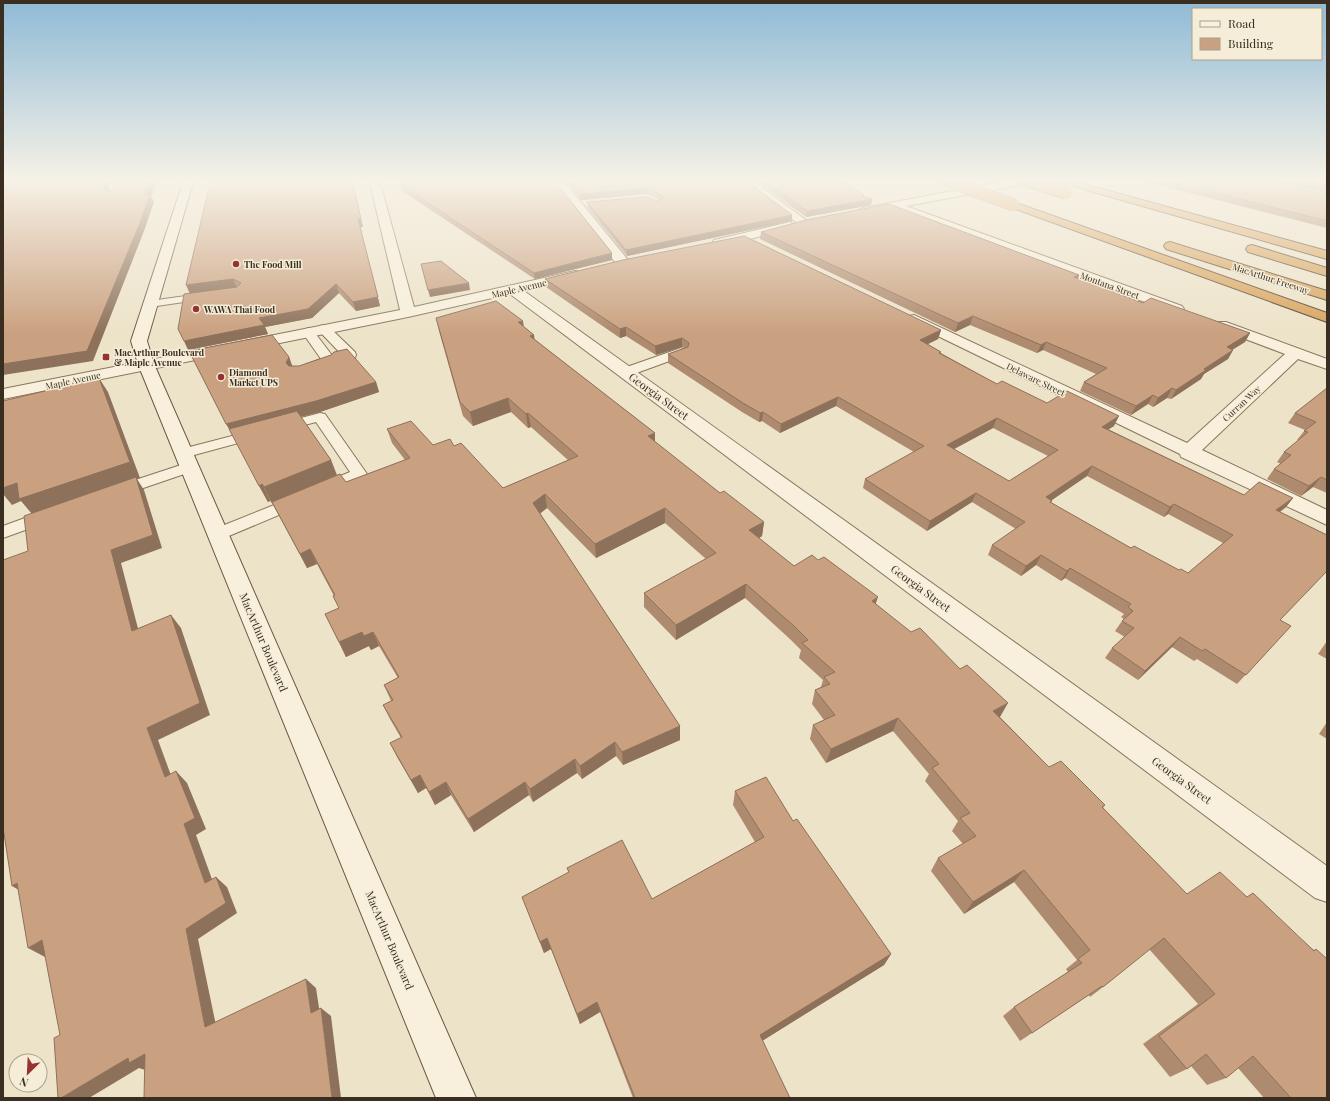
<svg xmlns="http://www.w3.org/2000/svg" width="1330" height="1101" viewBox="0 0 1330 1101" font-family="'Playfair Display',serif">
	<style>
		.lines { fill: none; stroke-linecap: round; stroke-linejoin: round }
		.lane-casing { stroke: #89765e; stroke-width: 2 }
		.street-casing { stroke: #89765e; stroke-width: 2 }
		.secondary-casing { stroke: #6b5741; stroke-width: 2 }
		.highway-casing { stroke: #574432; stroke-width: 2 }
		.lane { fill: #f8f0dc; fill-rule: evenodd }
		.street { fill: #f8f0dc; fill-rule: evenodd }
		.secondary { fill: #f8f0dc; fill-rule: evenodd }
		.highway { fill: #d8a55e; fill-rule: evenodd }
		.highway-bridge-casing { stroke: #574432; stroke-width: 13; stroke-linecap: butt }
		.highway-bridge { stroke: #d8a55e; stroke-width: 12 }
		.wall { fill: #ae8a6e; fill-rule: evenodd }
		.shaded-wall { fill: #8d715a }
		.building { fill: #caa180; stroke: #8d715a; fill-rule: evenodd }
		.poi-dot { fill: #963230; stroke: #f5edd8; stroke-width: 1.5 }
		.labels { text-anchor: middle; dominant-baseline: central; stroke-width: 3; stroke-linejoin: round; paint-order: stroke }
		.far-poi-label { font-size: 9px; font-weight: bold; fill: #3a2e21; stroke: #f5edd8; text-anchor: start }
		.far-street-label { font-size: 9px; fill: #3a2e21; stroke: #f5edd8 }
		.street-label { font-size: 11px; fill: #3a2e21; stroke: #f5edd8 }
	</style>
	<rect width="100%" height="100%" fill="#ede3c9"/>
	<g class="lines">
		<g class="lane-casing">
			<path id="lane" d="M207 293 211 294 213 296 211 298 150 307 144 304 150 301Z
				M324 325 328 326 355 352 356 355 355 358H345L320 332 318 329 320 326Z
				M308 328 312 329 334 358 336 361 334 364 310 372 305 371 303 368 305 365 321 359 302 332Z
				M681 348 687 352 686 355 631 375H621L619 372 621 369Z
				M320 413 325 414 367 474 365 478 328 494 322 495 316 494 314 490 316 486 350 472 316 422 183 458 178 456 175 453 178 450Z
				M190 462 196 464 198 467 196 470 117 497 111 496 109 492 111 488Z
				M299 495 305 496 307 500 305 504 224 538 218 540 212 538 209 534 212 530Z
				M47 510 53 512 56 516 53 520 3 538V526Z"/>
		</g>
		<g class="street-casing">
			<path id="street" d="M369 179H379L414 307 575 271 580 272 582 275 580 278 524 291 1327 866V902L1315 898 510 294 408 317 3 399V389L400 310Z
				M551 179H562L628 260 629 263 628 266H618Z
				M738 179H750L810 223 808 225H800Z
				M1016 179H1040L1035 182 906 206 1182 306 1184 309 1182 312H1172L892 209 863 214 857 211 863 208Z
				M790 222 796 226 794 228 718 247 712 243 714 240Z
				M914 315 1187 443 1285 354 1216 328 1214 325 1216 322H1226L1327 359V369L1298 359 1202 450 1327 510V525L1181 457 1180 454 909 322 907 319 909 316Z"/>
		</g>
		<g class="secondary-casing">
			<path id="secondary" d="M184 179H194L147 341 154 364 476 1098H436L138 364 131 341Z"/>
		</g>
		<g class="highway-casing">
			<path id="highway" d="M1048 179H1066L1327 251V259Z
				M1014 202 1327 313V322L1010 207 1008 205 1010 203Z
				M1170 242 1327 291V300L1166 249 1164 246 1166 243Z
				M1252 245 1327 268V276L1248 252 1246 249 1248 246Z"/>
		</g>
		<use href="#lane" class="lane"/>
		<use href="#street" class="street"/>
		<use href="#secondary" class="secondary"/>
		<use href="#highway" class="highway"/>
		<g class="highway-bridge-casing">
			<path id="highway-bridge" d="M1021 179 1066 193
				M945 180 1014 205"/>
		</g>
		<use href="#highway-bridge" class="highway-bridge"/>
	</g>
	<path class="wall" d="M211 179 363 227H360L380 306 356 311 339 293 312 318 265 327 268 334 188 350 190 293Z
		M399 179H553L612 253V260L535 279 402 191Z
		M564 179H744L792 215V221L627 256 588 208 587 202 658 201 660 200 647 194 581 200Z
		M753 179H838L864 196 872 199 871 205 806 217Z
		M1135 179H1269L1327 196V228Z
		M1273 179H1327V194Z
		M761 232 1079 275 1078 279 1143 303 1250 333 1245 342 1232 350H1233L1228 359 1204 374 1201 379 1171 399 1167 398 1153 407 1148 404 1131 415 1080 391 1084 382 1096 374 1043 350 1037 353 970 325 955 332 760 239Z
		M545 279 941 330 938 339 928 344 941 353 997 384 1047 403 1114 426 1108 429 1244 495 1293 498 1286 507 1280 512 1327 535V571L1280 620 1291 626 1237 684 1197 659 1194 661 1172 647 1138 680 1105 658 1112 648 1125 637 1115 631 1122 621 1124 619 1121 617 1124 614 1065 578 1061 581 1036 565 1021 576 988 555 992 545 1016 529 972 502 927 531 863 488 865 479 914 452 836 406 780 433 762 421 759 422 742 412 668 363V354L684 348 682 347 656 355 626 336 620 338 546 287ZM993 428 1048 456 1009 481 954 449ZM1087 476 1164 517 1168 514 1223 543 1188 573 1179 570 1131 548 1051 503 1052 501 1051 500Z
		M436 318 524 327 534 335V339L655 433V442L720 493 764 522 762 536 759 538 794 566 876 604 1000 717 1049 767 1105 805 1103 808 1187 894 1247 897 1314 950 1316 949 1327 1098H1264L1238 1068 1226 1078 1207 1085 1191 1066 1187 1069 1170 1077 1143 1044 1198 1004 1149 949 1103 987 1090 997 1089 995 1020 1041 1003 1016 1014 1007 1068 972 1066 969 1077 960 1014 882 964 914 931 871 938 858 963 844 952 831 958 821 925 781 929 774 893 731 826 763 810 739 813 725 824 720 812 704 815 690 821 687 823 680 799 658 801 650 791 640 745 598 676 640 644 607V593L706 559 665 523 596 558 547 508 540 513 680 726V740L623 765 616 756 582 779 577 773 533 802 529 795 474 832 451 795 435 805 426 788 418 793 397 757 390 743 401 738 390 719 383 705 391 701 384 685 398 678 379 646 371 650 369 646 346 657 325 614 339 608 333 596H334L317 564 307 568 272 503 270 501 268 502 189 351 289 357 292 366 376 382 379 392 320 412 301 417 331 460 337 475 346 482 405 460 392 443 387 429 433 445 454 446 503 488 568 460 531 427 528 428 511 412 473 426 463 416 439 331Z
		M1327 388V493L1313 487 1301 496 1267 479 1274 469 1281 464 1277 462 1284 452 1298 441 1297 440 1305 430 1288 423 1295 413Z
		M1327 641V659L1318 654Z
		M1327 722V739L1319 734Z
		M735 791 793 821 891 954 884 965 762 1041 790 1098H633L600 1012 580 1024 551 949 544 953 522 897 569 873 567 868 652 899 755 842 733 805Z"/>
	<path class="shaded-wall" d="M105 179H111L107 195 103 187Z
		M152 179H158L151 196 154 202 144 231 93 361 3 375V364L145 195Z
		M352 179 363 227H360L380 306 356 311 353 302 358 219Z
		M647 188V194L581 200 580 194Z
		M864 195V201L872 199 871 205 806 217 807 211Z
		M792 215V221L627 256 626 250Z
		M612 253V260L535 279 534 273Z
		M1079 275 1076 283 1074 277Z
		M233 279 237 288 190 294 186 285Z
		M469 283 470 290 430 297 428 290Z
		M336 284 339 293 312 318 265 327 268 334 188 350 184 341 259 318Z
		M973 316 970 325 955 332 958 323Z
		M523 321 525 334 518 322Z
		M626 327V336L620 338V329Z
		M941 330 938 339 918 349 920 340Z
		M1250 333 1245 342 1222 356 1227 347Z
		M534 335 536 348 530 336Z
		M682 338V347L656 355 655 346Z
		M1046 342 1043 350 1037 353 1041 345Z
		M1233 350 1228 359 1204 374 1201 379 1171 399 1176 390 1204 369Z
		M289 357 293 368 290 373 286 363Z
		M99 378 108 392 140 478 137 479 144 490 162 548 121 563 142 644 21 501 12 505 3 494V488Z
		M376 382 379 392 320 412 232 434 226 424Z
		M1172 388 1167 398 1153 407 1158 398Z
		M1153 395 1148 404 1131 415 1136 406Z
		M838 397 836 406 780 433 781 424Z
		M508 398 511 412 473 426 470 412Z
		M763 412 762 421 759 422 760 413Z
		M528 413 531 427 528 428 526 414Z
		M1119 416 1114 426 1098 436 1102 427Z
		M997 418 993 428 943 455 947 445Z
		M655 433V447L648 436Z
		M331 460 337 476 272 503 264 487Z
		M1092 466 1087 476 1042 507 1046 497Z
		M1321 477 1313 487 1301 496 1309 486Z
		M262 484 270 501 268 502 259 486Z
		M976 493 972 502 927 531 930 521Z
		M545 494 547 508 536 517 533 503Z
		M1293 498 1286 507 1269 520 1276 510Z
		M1174 504 1168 514 1164 517 1170 507Z
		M665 508V523L596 558 595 544Z
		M764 522 762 536 747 545 749 530Z
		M310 549 317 564 307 568 300 554Z
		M1041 555 1036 565 1021 576 1026 566Z
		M1070 568 1065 578 1061 581 1067 571Z
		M746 584 745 598 676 640V625Z
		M878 597 873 612 872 601Z
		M171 615 181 628 210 715 158 740 176 789 165 777 147 728Z
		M362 632 369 646 346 657 339 642Z
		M373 632 379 646 371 650 364 636Z
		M1180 637 1172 647 1138 680 1145 671Z
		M1008 703 1000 717 985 725 993 711Z
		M898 718 893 731 826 763 831 749Z
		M680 726V740L623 765 622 752Z
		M615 742 616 756 582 779 580 766Z
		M575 759 577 773 533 802 530 789Z
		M176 771 187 783 206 829 196 835 217 893 205 883 184 824Z
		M420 775 426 788 418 793 411 780Z
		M446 782 451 795 435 805 429 792Z
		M525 782 529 795 474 832 468 819Z
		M1024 870 1014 882 964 914 973 902Z
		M216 877 227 887 237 913 198 939 218 1035 205 1027 186 929Z
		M17 883 29 896 12 886Z
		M547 938 551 949 544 953 540 942Z
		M42 940 58 949 45 957 28 948Z
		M891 954 884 965 757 1044 760 1035Z
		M306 979 316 988 321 1021 311 1013Z
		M597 1002 600 1012 580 1024 577 1014Z
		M321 1008 331 1016 341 1098H332Z
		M145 1054V1070L139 1068 89 1098H61L128 1058Z"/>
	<path class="building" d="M3 179H105L103 187 108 192 113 189 115 179H152L145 195H150L140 223 87 351 3 364Z
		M211 179H352L361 219H358L378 297 353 302 336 284 308 309 259 318 264 325 184 341 178 329 184 294 237 287 241 283 233 279 186 285Z
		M399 179H553L612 253 534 273 401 185Z
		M568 179H744L792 215 626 250 587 202 646 197 658 201 663 198V196L647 188 580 194Z
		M762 179H838L864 195 862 196 872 199 807 211Z
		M1160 179H1269L1327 196V221Z
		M1298 179H1327V187Z
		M889 204 1079 275 1074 277 1143 303 1151 298 1250 333 1227 347 1233 350 1204 369 1206 370 1176 390 1172 388 1158 398 1153 395 1136 406 1084 382 1107 368 1046 342 1041 345 973 316 958 323 761 232 806 220Z
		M744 236 941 330 920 340 941 352 939 353 997 384 1002 381 1047 403 1067 391 1119 416 1102 427 1244 495 1259 482 1293 498 1276 510 1327 535V571L1280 620 1291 626 1246 675 1205 649 1202 651 1180 637 1145 671 1112 648 1134 628 1122 621 1133 611 1128 607 1131 604 1070 568 1067 571 1041 555 1026 566 992 545 1025 522 976 493 930 521 865 479 924 446 838 397 781 424 763 412 760 413 743 403 668 354 688 347 689 343 682 338 655 346 626 327 620 329 545 279 623 260ZM997 418 1058 450 1009 481 947 445ZM1092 466 1170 507 1174 504 1233 535 1188 573 1181 569 1179 570 1134 546 1131 548 1050 502 1052 501 1046 497Z
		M441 261 469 283 428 290 421 264Z
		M496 301 523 321 518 322 534 335 530 336 655 433 648 436 720 493 724 491 764 522 749 530 794 566 812 555 818 560 824 557 878 597 872 601 911 632 920 628 960 669 967 665 1008 703 993 711 1049 767 1061 761 1105 805 1102 807 1187 894 1220 872 1247 897 1253 893 1314 951 1316 949 1327 959V1098H1291L1253 1056 1226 1078 1206 1054 1187 1069 1159 1036 1215 994 1164 938 1103 987 1102 986 1032 1033 1014 1007 1082 963 1078 959 1090 950 1024 870 973 902 938 858 976 836 960 818 970 813 932 768 939 764 898 718 831 749 813 725 835 715 815 690 830 684 824 677 835 672 802 643 808 640 794 626 746 584 676 625 644 593 716 553 665 508 595 544 545 494 533 503 680 726 622 752 615 742 580 766 575 759 530 789 525 782 468 819 446 782 429 792 420 775 411 780 390 743 402 737 383 705 393 700 384 685 399 677 373 632 364 636 362 632 339 642 325 614 339 608 333 596 335 595 310 549 300 554 272 502 340 474 346 482 410 458 387 429 411 421 433 445 450 439 454 446 461 443 503 488 578 456 528 413 526 414 508 398 470 412 460 402 436 318Z
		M272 335 289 357 286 363 289 366H299L331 355 334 352 347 349 376 382 316 401 226 424 189 351Z
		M99 378 130 462 19 499 17 483 3 488V401Z
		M1327 388V480L1321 477 1309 486 1274 469 1291 455 1284 452 1308 432 1304 431 1316 422 1295 413Z
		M297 411 331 460 264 487 262 484 259 486 229 429Z
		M136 477 153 535 111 550 132 631 171 615 200 703 147 728 165 777 176 771 195 818 184 824 205 883 216 877 226 903 186 929 205 1027 306 979 311 1013 321 1008 332 1098H144L145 1054 129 1063 128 1058 61 1098H58L54 1038 60 1035 42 940 28 948 17 883 12 886 3 827V560L28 551 24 516Z
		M766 777 793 821 797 819 891 954 760 1035 790 1098H635L597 1002 577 1014 547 938 540 942 522 897 569 872 567 868 622 840 652 899 764 837 735 791Z"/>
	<linearGradient id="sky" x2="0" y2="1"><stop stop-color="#8fbad6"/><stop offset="0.54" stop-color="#f7f2e7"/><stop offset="1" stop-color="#f7f2e7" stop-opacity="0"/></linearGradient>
	<rect width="1330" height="334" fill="url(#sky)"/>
	<g class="poi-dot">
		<circle cx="236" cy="264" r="4"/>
		<circle cx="196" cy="309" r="4"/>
		<rect x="102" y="353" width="8" height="8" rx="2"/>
		<circle cx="221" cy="377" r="4"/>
	</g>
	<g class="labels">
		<g class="far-poi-label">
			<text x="244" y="264">The Food Mill</text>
			<text x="204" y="309">WAWA Thai Food</text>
			<text x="114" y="352">MacArthur Boulevard<tspan x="114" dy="10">&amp; Maple Avenue</tspan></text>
			<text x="229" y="372">Diamond<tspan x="229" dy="10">Market UPS</tspan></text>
		</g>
		<g class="far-street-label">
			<text transform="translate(1271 278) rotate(18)">MacArthur Freeway</text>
			<text transform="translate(1110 285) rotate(20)">Montana Street</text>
			<text transform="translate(519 288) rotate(-13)">Maple Avenue</text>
			<text transform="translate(1036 379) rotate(26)">Delaware Street</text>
			<text transform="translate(73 380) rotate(-12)">Maple Avenue</text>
			<text transform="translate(1241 403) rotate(-43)">Curran Way</text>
		</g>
		<g class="street-label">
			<text transform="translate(659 396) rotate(36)">Georgia Street</text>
			<text transform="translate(921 588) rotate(36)">Georgia Street</text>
			<text transform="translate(264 642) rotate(67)">MacArthur Boulevard</text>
			<text transform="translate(1182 780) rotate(36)">Georgia Street</text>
			<text transform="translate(390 940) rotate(67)">MacArthur Boulevard</text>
		</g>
	</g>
	<rect width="1330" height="1101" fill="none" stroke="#3a2e21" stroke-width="8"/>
	<rect x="1192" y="8" width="130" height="52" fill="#f5edd8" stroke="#aaa18f"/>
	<rect x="1200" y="21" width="20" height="6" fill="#f8f0dc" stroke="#aaa18f"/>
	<text x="1228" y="28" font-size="12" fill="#3a2e21">Road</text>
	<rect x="1200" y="38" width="20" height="12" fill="#caa180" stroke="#aaa18f"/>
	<text x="1228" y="48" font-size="12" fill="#3a2e21">Building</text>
	<g transform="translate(28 1073) rotate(204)"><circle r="19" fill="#f5edd8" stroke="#aaa18f"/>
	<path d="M0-3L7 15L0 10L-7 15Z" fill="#963230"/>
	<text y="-6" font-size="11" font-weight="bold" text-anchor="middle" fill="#3a2e21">N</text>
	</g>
</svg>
